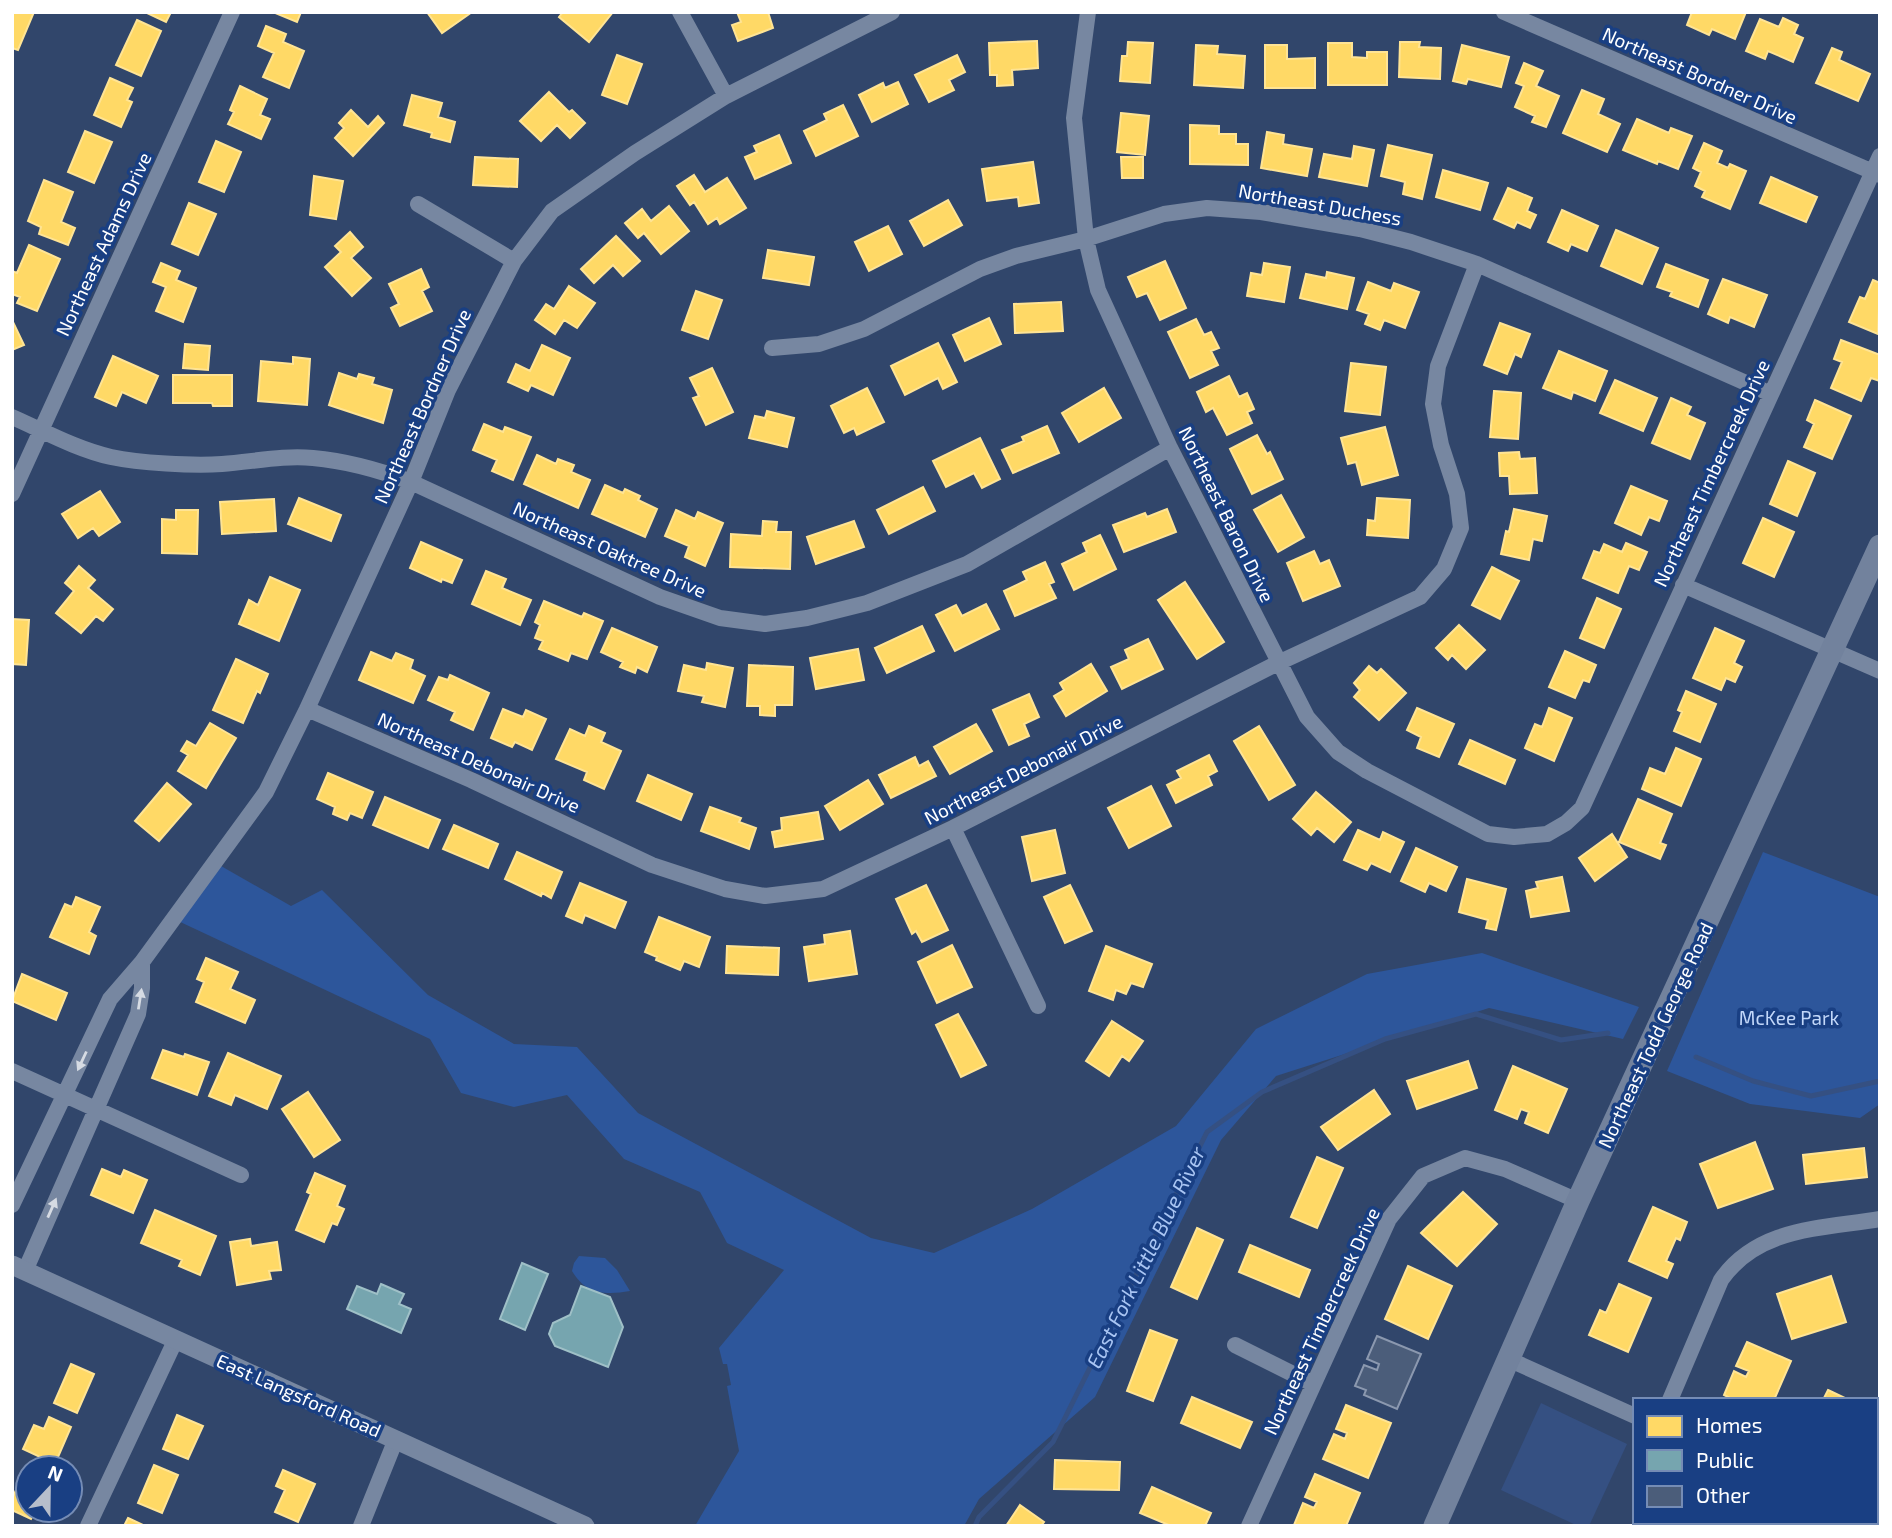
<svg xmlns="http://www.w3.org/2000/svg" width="1892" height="1538" viewBox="0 0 1892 1538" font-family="'Exo 2',sans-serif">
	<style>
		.green { fill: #2d569b }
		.water { fill: #355082 }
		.homes { fill: #ffd966; stroke: #ffe494; stroke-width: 2 }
		.public { fill: #76a5af; stroke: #9fc0c7; stroke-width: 2 }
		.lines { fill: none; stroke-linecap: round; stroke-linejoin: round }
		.stream { stroke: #355082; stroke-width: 5 }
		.building { fill: #4b5d7a; stroke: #8b98af; stroke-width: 2 }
		.minor { stroke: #7787a1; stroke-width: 16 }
		.tertiary { stroke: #7787a1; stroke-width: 19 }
		.secondary { stroke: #72829d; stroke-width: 23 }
		.oneway { fill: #d6dbe3 }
		.labels { text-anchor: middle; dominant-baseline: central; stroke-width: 7; stroke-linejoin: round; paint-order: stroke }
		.street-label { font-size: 19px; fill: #fff; stroke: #193f83 }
		.park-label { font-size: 19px; fill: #c2d7f9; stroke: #193f83 }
		.water-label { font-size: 21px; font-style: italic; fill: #a9c5f3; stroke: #193f83 }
	</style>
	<rect width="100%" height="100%" fill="#31466b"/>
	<path class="green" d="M1763 852 1880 897V1104L1860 1118 1750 1104 1667 1071Z
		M221 866 291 906 322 890 428 995 514 1044 577 1047 638 1113 871 1238 934 1253 1032 1209 1176 1126 1256 1029 1367 974 1482 953 1639 1007 1623 1039 1489 1008 1276 1076 1221 1140 1095 1397 979 1499 964 1526H695L739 1451 727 1386 731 1385 727 1364H723L719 1348 784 1270 727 1243 700 1192 624 1159 567 1095 514 1107 461 1093 430 1039 176 920Z
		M579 1256 605 1258 617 1270 630 1291C606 1295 586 1295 572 1271L574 1263Z"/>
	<path class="water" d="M1541 1403 1627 1444 1589 1526H1578L1501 1490Z"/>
	<path class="homes" d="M12 12H34L18 50 12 48Z
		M145 12H171L166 22Z
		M273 12H301L297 22Z
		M427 12H472L442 33Z
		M563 12H613L589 42 559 17Z
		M737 12H768L773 28 738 41 732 25 741 22Z
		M1692 12H1746L1735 39 1712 29 1709 35 1687 25Z
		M1783 18 1798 25 1794 34 1803 38 1793 62 1768 51 1765 59 1746 51 1760 19 1779 27Z
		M137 20 161 31 141 76 116 65Z
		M266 26 286 34 283 42 304 51 289 88 263 77 274 53 258 46Z
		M1037 41 1038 68 1012 70 1013 85 997 86V75H990L989 43Z
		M1128 42 1153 43 1150 83 1120 81 1122 56H1127Z
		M1400 42H1420L1419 47 1441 48 1440 79 1399 77Z
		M1328 43H1352V57L1367 58V52H1387V85H1328Z
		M1196 45 1218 46 1217 54 1245 56 1243 88 1194 85Z
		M1265 45H1287V59L1315 58V88H1265Z
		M1462 45 1509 57 1501 87 1468 79 1466 84 1453 81Z
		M1832 48 1842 52 1839 60 1870 74 1858 101 1816 83Z
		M617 55 642 64 627 104 602 95Z
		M957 55 965 72 949 80 954 90 929 102 915 75Z
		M1524 63 1543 71 1536 86 1559 96 1546 127 1532 122 1535 116 1515 107 1524 86 1516 83Z
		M110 78 133 88 127 100 132 102 121 127 94 115Z
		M898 82 908 104 872 122 859 95 883 83 885 88Z
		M240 86 267 99 260 115 270 119 261 139 228 124 234 112 230 110Z
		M1582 90 1604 99 1598 114 1620 124 1607 152 1563 133Z
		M549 92 569 112 572 110 585 123 570 138 557 125 541 141 520 121Z
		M412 95 442 103 438 117 455 122 450 142 431 137 432 133 404 125Z
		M843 105 858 136 816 156 804 131 827 120 824 114Z
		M351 110 368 127 378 116 384 123 353 156 335 138 344 128 339 123Z
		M1121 113 1149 116 1145 155 1117 152Z
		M1637 119 1669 133 1671 128 1692 136 1678 169 1658 161 1657 164 1623 150Z
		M1190 125 1219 126V134H1236V144H1248V165L1190 164Z
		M85 131 112 142 94 183 68 172Z
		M1267 132 1284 135 1283 144 1312 149 1307 176 1261 168Z
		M779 135 791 163 755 179 745 157 757 152 754 146Z
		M216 141 241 152 224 192 199 182Z
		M1704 143 1722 151 1717 163 1728 168 1730 164 1746 171 1730 209 1702 197 1705 191 1695 186 1701 172 1693 168Z
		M1388 145 1432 155 1422 199 1403 194 1405 182 1381 176Z
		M1354 146 1374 150 1367 186 1319 177 1324 154 1352 159Z
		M475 157 518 159 517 187 473 185Z
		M1121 157H1143V178H1122Z
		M1033 162 1039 203 1019 206 1018 197 987 201 982 169Z
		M1443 170 1488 183 1480 210 1436 197Z
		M694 175 705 192 727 178 746 208 720 224 717 218 708 224 694 202 690 205 677 186Z
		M314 176 343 181 336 219 310 215Z
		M1771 177 1817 197 1806 222 1760 203Z
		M44 180 73 192 61 222 75 228 68 245 39 234 41 227 28 221Z
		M1508 188 1532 198 1527 211 1536 215 1530 228 1517 222 1514 228 1494 219Z
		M948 200 962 225 924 246 910 221Z
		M189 203 216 214 198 255 172 244Z
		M669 206 689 231 661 254 644 233 638 238 625 223 642 209 651 221Z
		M1562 210 1598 226 1587 251 1571 244 1568 251 1548 242Z
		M888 226 902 254 869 271 855 242Z
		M1616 230 1658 248 1642 284 1601 266Z
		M350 232 363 247 351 258 371 278 352 296 325 267 341 252 335 246Z
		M616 236 640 261 623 276 613 265 594 283 581 269Z
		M29 245 60 259 37 311 17 303 20 297 12 294V271L17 273Z
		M768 250 814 257 809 285 763 278Z
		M1165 261 1186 308 1160 320 1147 293 1137 297 1128 277Z
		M161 263 180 271 176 280 196 288 183 322 156 311 166 287 153 282Z
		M1264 263 1290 267 1284 302 1247 296 1251 273 1262 275Z
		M1666 264 1708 280 1698 307 1670 296 1672 292 1657 287Z
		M421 269 429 287 422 291 432 311 400 326 391 308 399 304 389 284Z
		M1327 272 1354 278 1347 309 1300 298 1306 274 1326 278Z
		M1723 279 1767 295 1754 327 1730 317 1728 323 1708 314Z
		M1873 280 1880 283 1878 334 1849 322 1860 297 1865 299Z
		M1368 282 1391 291 1394 283 1419 292 1405 328 1384 320 1380 330 1365 324 1369 314 1357 310Z
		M569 286 595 303 577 328 564 320 555 334 535 320 546 304 554 309Z
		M696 291 722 300 708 339 682 330Z
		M1061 302 1063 331 1015 333 1014 304Z
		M989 318 1001 344 965 361 953 335Z
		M1196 319 1204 335 1211 332 1219 348 1211 351 1218 365 1190 378 1168 332Z
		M12 320 24 345 12 350Z
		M1500 323 1530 334 1521 357 1515 354 1507 374 1484 365Z
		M1841 340 1880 355V381L1871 378 1861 401 1831 388 1842 362 1834 359Z
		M938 343 957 382 943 389 938 378 905 395 891 366Z
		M185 344 210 346 208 370 183 368Z
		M542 345 570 358 553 395 531 385 528 391 508 382 516 364 530 371Z
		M1559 351 1607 371 1595 401 1573 392 1571 399 1543 388Z
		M113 356 158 376 146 403 122 392 116 406 95 397Z
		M293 357 310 359 307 405 258 401 261 361 293 364Z
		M1351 363 1386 367 1380 415 1345 411Z
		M712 368 733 412 706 425 693 398 699 396 690 378Z
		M339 373 357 379 359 374 374 378 372 384 392 390 383 423 329 405Z
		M173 375H232V406H213L212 403H173Z
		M1229 376 1239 397 1247 393 1254 409 1247 412 1252 423 1227 435 1213 408 1206 412 1197 392Z
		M1615 380 1657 398 1643 431 1600 413Z
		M867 388 884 422 857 435 854 428 844 433 831 406Z
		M1104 388 1121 418 1079 442 1062 413Z
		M1494 391 1521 393 1518 439 1490 437Z
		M1671 398 1691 407 1687 415 1705 423 1690 459 1652 443Z
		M1815 400 1851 416 1832 459 1804 447 1814 424 1807 420Z
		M767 411 794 418 787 447 749 438 755 416 765 418Z
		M484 424 503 432 505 427 531 437 513 480 492 471 497 460 473 450Z
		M1047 426 1059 453 1013 473 1002 450 1024 441 1022 437Z
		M1385 427 1398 475 1362 485 1356 462 1348 464 1341 438Z
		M1257 435 1267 454 1270 452 1283 479 1252 494 1230 449Z
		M980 438 1000 479 982 488 974 473 946 487 933 461Z
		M1519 452 1520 459 1535 458 1537 493 1510 494 1509 476H1500L1499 453Z
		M537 455 556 464 558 459 574 465 571 472 590 480 578 508 524 484Z
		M1788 461 1815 473 1797 516 1770 504Z
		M605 485 623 493 625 489 640 496 638 500 657 509 645 537 592 514Z
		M1631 486 1667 501 1659 521 1649 517 1641 535 1615 523Z
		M923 487 935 511 889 534 877 510Z
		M100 491 120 522 99 536 93 528 78 538 62 514Z
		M1281 495 1304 537 1278 552 1254 510Z
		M299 498 341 515 331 541 288 524Z
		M1377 498 1410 500 1408 538 1367 535 1368 520 1375 521Z
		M274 499 276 531 222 534 220 502Z
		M1167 509 1176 532 1124 552 1113 525 1145 513 1147 517Z
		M1514 509 1547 516 1542 541 1533 539 1529 560 1501 554 1506 531 1509 532Z
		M176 510H198L197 554 162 553V519L176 520Z
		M676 510 695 519 698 512 723 523 705 566 685 557 689 546 665 536Z
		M1763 518 1794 532 1774 577 1743 563Z
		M763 521 777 522 776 532H791L790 569 730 567 731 534 762 536Z
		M854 521 864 547 816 564 807 537Z
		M1100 535 1116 569 1074 590 1062 564 1087 552 1083 543Z
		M421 542 462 560 452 583 442 579 441 582 410 568Z
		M1626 543 1647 552 1639 570 1629 566 1618 593 1583 578 1594 551 1600 553 1604 544 1622 552Z
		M1314 551 1320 564 1329 560 1340 586 1303 601 1287 563Z
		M1045 562 1054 582 1049 584 1056 598 1015 616 1004 591 1027 580 1023 572Z
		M79 566 95 580 88 588 113 609 103 621 96 616 81 633 56 613 74 591 65 583Z
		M1492 567 1519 581 1500 619 1472 605Z
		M486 571 506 579 502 588 531 600 520 625 472 604Z
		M270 577 300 590 279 641 239 624 249 600 258 605Z
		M1185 582 1224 642 1197 659 1158 600Z
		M1597 598 1621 609 1604 648 1580 638Z
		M544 601 582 617 584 613 603 621 587 659 571 653 568 661 539 649 543 641 535 638 540 625 535 622Z
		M986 604 999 629 955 651 936 615 956 605 962 616Z
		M12 619 29 620 26 665 12 664Z
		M1459 625 1485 650 1466 669 1452 655 1448 660 1436 648Z
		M922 626 934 651 887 673 875 648Z
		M612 628 657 647 647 672 637 667 635 673 620 667 623 662 601 652Z
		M1715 628 1744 641 1734 663 1742 667 1735 682 1726 678 1721 690 1693 678Z
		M1148 639 1163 669 1122 689 1111 667 1129 659 1125 650Z
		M858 649 864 680 816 689 810 658Z
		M1565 651 1596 665 1589 682 1583 680 1575 698 1549 687Z
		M371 652 392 661 396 653 413 660 410 669 425 676 413 703 359 680Z
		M236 659 268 674 260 693 257 691 243 723 213 710Z
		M707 663 733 668 725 707 702 702 704 696 678 691 684 665 706 670Z
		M1091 664 1107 691 1066 716 1054 696 1064 690 1060 683Z
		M749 665 793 667 792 705H775V716L760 715V706H747Z
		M1369 666 1377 673 1381 669 1406 693 1379 720 1354 697 1360 690 1354 683Z
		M450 675 489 693 473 730 451 720 455 712 428 700 439 677 448 680Z
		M1686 691 1716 704 1700 742 1674 731 1682 712 1678 710Z
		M1029 694 1039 717 1024 724 1029 736 1009 745 993 710Z
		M1417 708 1454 724 1439 757 1417 748 1421 737 1407 730Z
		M1549 708 1572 718 1554 761 1525 748 1535 724 1542 727Z
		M503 709 523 717 526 710 546 719 532 750 515 742 512 747 491 738Z
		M210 723 236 738 206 788 178 771 188 755 181 751 187 741 196 746Z
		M976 724 992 751 950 774 934 747Z
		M589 726 605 733 601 742 621 751 604 789 584 780 587 772 556 759 570 729 585 736Z
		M1259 726 1295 785 1269 800 1234 741Z
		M1470 740 1515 760 1505 784 1459 764Z
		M1676 748 1701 759 1681 806 1642 789 1650 768 1665 774Z
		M1209 755 1217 771 1208 776 1212 785 1176 803 1167 785 1181 778 1177 771Z
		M915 757 919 766 928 761 936 776 891 798 879 775Z
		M328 773 373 792 362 818 350 813 347 820 333 814 335 807 317 799Z
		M648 775 692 794 681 820 637 801Z
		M868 780 883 804 840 830 825 806Z
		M167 783 191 804 159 841 135 821Z
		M1151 786 1171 826 1129 848 1108 808Z
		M1316 792 1351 822 1334 842 1317 828 1311 835 1293 819Z
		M385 797 440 820 428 848 373 825Z
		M1638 799 1672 814 1660 843 1666 845 1660 859 1619 842Z
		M710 807 741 818 739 822 756 828 749 849 701 831Z
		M818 812 823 839 775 847 772 832 782 830 781 818Z
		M454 825 498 844 488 868 443 849Z
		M1055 830 1065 873 1032 881 1022 837Z
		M1358 830 1380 840 1383 832 1404 842 1390 872 1371 863 1367 870 1344 860Z
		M1612 834 1627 857 1595 881 1579 858Z
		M1416 848 1457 867 1446 891 1429 883 1425 892 1401 881Z
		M517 852 562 872 551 898 542 893 541 896 505 879Z
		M1562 877 1569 911 1531 917 1526 891 1538 888 1536 882Z
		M1467 879 1506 889 1496 930 1486 928 1488 920 1459 912Z
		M580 883 626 902 615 928 585 915 582 923 566 916Z
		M926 885 948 930 922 942 916 931 912 934 896 899Z
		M1070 885 1092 931 1065 943 1044 897Z
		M76 897 100 907 89 932 96 936 89 954 50 937 65 904 72 907Z
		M659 917 710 937 699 967 684 961 680 970 656 960 657 957 645 952Z
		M850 931 857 974 809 981 804 947 825 944 824 935Z
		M952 945 972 987 937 1003 918 962Z
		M727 946 779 948 778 975 726 973Z
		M1106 946 1152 964 1143 987 1131 983 1126 994 1116 990 1113 1000 1089 991Z
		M206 958 238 972 230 989 255 1000 245 1023 196 1002 204 982 197 979Z
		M22 974 67 993 56 1020 12 1001Z
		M958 1014 986 1065 961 1077 936 1025Z
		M1112 1021 1143 1041 1129 1061 1122 1056 1109 1076 1086 1061Z
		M163 1050 184 1057 185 1054 209 1062 197 1095 152 1078Z
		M228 1053 281 1076 267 1109 235 1095 231 1105 209 1096Z
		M1468 1061 1477 1088 1417 1109 1407 1081Z
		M1513 1066 1567 1089 1548 1133 1525 1123 1529 1112 1521 1109 1517 1119 1495 1110Z
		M1374 1090 1390 1114 1338 1150 1321 1127Z
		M308 1092 340 1140 314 1157 282 1109Z
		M1755 1142 1773 1189 1718 1208 1700 1164Z
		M1864 1148 1867 1177 1806 1184 1803 1155Z
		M1317 1157 1343 1168 1317 1228 1291 1217Z
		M102 1169 121 1177 124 1170 147 1180 133 1213 91 1195Z
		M315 1173 345 1186 337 1206 344 1209 337 1225 332 1223 324 1242 296 1230 311 1194 307 1192Z
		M1463 1192 1497 1224 1457 1266 1421 1233Z
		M1653 1207 1687 1222 1680 1240 1676 1238 1666 1261 1673 1264 1667 1278 1629 1261Z
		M155 1210 216 1236 200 1275 179 1266 182 1260 141 1243Z
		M1197 1228 1223 1240 1197 1299 1171 1287Z
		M250 1239 251 1246 277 1242 281 1270 269 1271 271 1279 237 1285 230 1242Z
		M1250 1245 1310 1270 1299 1297 1239 1272Z
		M1408 1266 1452 1286 1428 1339 1385 1319Z
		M1831 1276 1846 1322 1792 1339 1777 1294Z
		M1619 1284 1651 1298 1628 1352 1589 1335 1600 1310 1606 1313Z
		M1150 1330 1177 1340 1153 1401 1127 1391Z
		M1747 1342 1791 1361 1774 1400H1734L1724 1395 1734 1371 1746 1377 1749 1371 1736 1366Z
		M71 1364 94 1374 77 1413 54 1403Z
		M1828 1390 1849 1400H1823Z
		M1192 1397 1252 1422 1240 1448 1181 1423Z
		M1346 1405 1391 1423 1368 1478 1323 1459 1334 1434 1345 1439 1347 1433 1336 1429Z
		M177 1415 203 1426 188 1459 163 1449Z
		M49 1417 71 1427 55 1464 23 1449 34 1425 44 1429Z
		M1055 1460 1120 1462 1119 1490 1054 1489Z
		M154 1465 178 1475 162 1513 138 1503Z
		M25 1470 28 1472V1510H35L31 1519 12 1510V1499Z
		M283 1470 315 1484 298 1522 275 1512 285 1490 276 1486Z
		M1315 1474 1360 1493 1346 1526 1294 1525 1303 1503 1314 1508 1317 1502 1305 1497Z
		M1152 1487 1211 1513 1205 1526H1171L1140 1513Z
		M1020 1505 1044 1522 1041 1526H1006Z
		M128 1518 145 1526H124Z
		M1657 1522H1702L1700 1526H1665Z
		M1721 1522H1768L1776 1526H1720Z"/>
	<path class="public" d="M522 1263 548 1274 525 1330 500 1319Z
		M381 1284 404 1294 399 1304 411 1309 401 1333 347 1309 357 1286 377 1294Z
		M581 1286 610 1297 623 1327 608 1367 555 1346 549 1334 553 1323 570 1315Z"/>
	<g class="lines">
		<path class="stream" d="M1696 1057 1753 1081 1811 1096 1880 1081
			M975 1526 979 1517 1053 1442 1207 1132 1262 1092 1385 1039 1476 1014 1561 1040 1608 1033"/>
	</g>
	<path class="building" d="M1377 1336 1421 1354 1397 1409 1364 1395 1366 1390 1355 1386 1364 1365 1377 1370 1379 1364 1367 1359Z"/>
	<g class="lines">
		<path class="minor" d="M680 12 726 96
			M1088 12 1074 118 1086 239 1098 290 1170 448 1307 717 1338 752 1367 771 1488 834 1514 837 1547 834 1566 823 1582 808 1880 156
			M1504 12 1880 175
			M418 204 514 261
			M772 348 819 344 864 329 980 269 1016 256 1086 239 1164 214 1207 208 1261 212 1360 229 1411 242 1477 264 1771 394
			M12 417C44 431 76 449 111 457 139 463 193 466 222 464 252 462 283 455 313 458 347 461 379 470 411 482L660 597 720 618 765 624 807 618 867 603 967 564 1170 448
			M12 494 232 12
			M1683 585 1880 671
			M307 709 471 780 652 865 725 889 765 896 823 889 953 828 1278 663 1420 597 1444 569 1461 528 1457 494 1441 445 1433 404 1438 366 1477 264
			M953 828 1038 1006
			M12 1071 241 1175
			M12 1205 110 999 142 962 266 792 307 709 411 482 448 390 514 261 552 211 635 153 726 96 892 12
			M25 1271 138 1014 142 988V962
			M1235 1345 1313 1384
			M1508 1359 1635 1416
			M1670 1400 1721 1280C1758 1227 1821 1229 1880 1219
			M1870 1522 1877 1526
			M88 1526 176 1339
			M361 1526 396 1439
			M1249 1526 1389 1219 1423 1176 1465 1158 1505 1169 1578 1201"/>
		<path class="tertiary" d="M12 1265 585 1526"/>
		<path class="secondary" d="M1435 1526 1578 1201 1880 546"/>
	</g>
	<defs><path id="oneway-solid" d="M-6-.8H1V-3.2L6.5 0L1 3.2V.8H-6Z" transform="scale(1.75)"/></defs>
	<g class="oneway">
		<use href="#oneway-solid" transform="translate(140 999) rotate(-81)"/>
		<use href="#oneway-solid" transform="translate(82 1061) rotate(115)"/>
		<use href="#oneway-solid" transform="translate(52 1208) rotate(-66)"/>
	</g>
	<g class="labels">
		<g class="street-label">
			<text transform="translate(1700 75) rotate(24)">Northeast Bordner Drive</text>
			<text transform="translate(1320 204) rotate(10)">Northeast Duchess</text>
			<text transform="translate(103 244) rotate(-65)">Northeast Adams Drive</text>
			<text transform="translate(422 406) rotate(-66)">Northeast Bordner Drive</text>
			<text transform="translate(1711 473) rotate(-65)">Northeast Timbercreek Drive</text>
			<text transform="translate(1227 514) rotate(64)">Northeast Baron Drive</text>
			<text transform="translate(610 549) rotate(24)">Northeast Oaktree Drive</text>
			<text transform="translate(479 762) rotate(24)">Northeast Debonair Drive</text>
			<text transform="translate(1023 769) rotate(-27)">Northeast Debonair Drive</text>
			<text transform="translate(1655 1035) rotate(-65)">Northeast Todd George Road</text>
			<text transform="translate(1321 1321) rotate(-65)">Northeast Timbercreek Drive</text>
			<text transform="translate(299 1395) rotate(24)">East Langsford Road</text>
		</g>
		<g class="park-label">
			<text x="1789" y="1017">McKee Park</text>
		</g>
		<g class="water-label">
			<text transform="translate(1145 1257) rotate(-64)">East Fork Little Blue River</text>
		</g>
	</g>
	<rect width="1892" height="1538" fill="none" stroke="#ffffff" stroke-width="28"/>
	<rect x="1633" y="1398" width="245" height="126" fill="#193f83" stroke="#758cb5" stroke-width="2"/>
	<rect x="1647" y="1416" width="35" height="21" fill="#ffd966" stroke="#758cb5" stroke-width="2"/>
	<text x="1696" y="1433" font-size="21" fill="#ffffff">Homes</text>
	<rect x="1647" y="1450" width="35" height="21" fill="#76a5af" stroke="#758cb5" stroke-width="2"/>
	<text x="1696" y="1468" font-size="21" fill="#ffffff">Public</text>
	<rect x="1647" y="1486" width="35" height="21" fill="#4b5d7a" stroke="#758cb5" stroke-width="2"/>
	<text x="1696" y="1503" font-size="21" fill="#ffffff">Other</text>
	<g transform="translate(49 1489) rotate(22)"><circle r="33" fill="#193f83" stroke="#758cb5" stroke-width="2"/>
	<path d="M0-5L12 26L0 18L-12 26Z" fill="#b7becb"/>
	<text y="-10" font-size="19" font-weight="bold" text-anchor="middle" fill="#ffffff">N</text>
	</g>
</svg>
